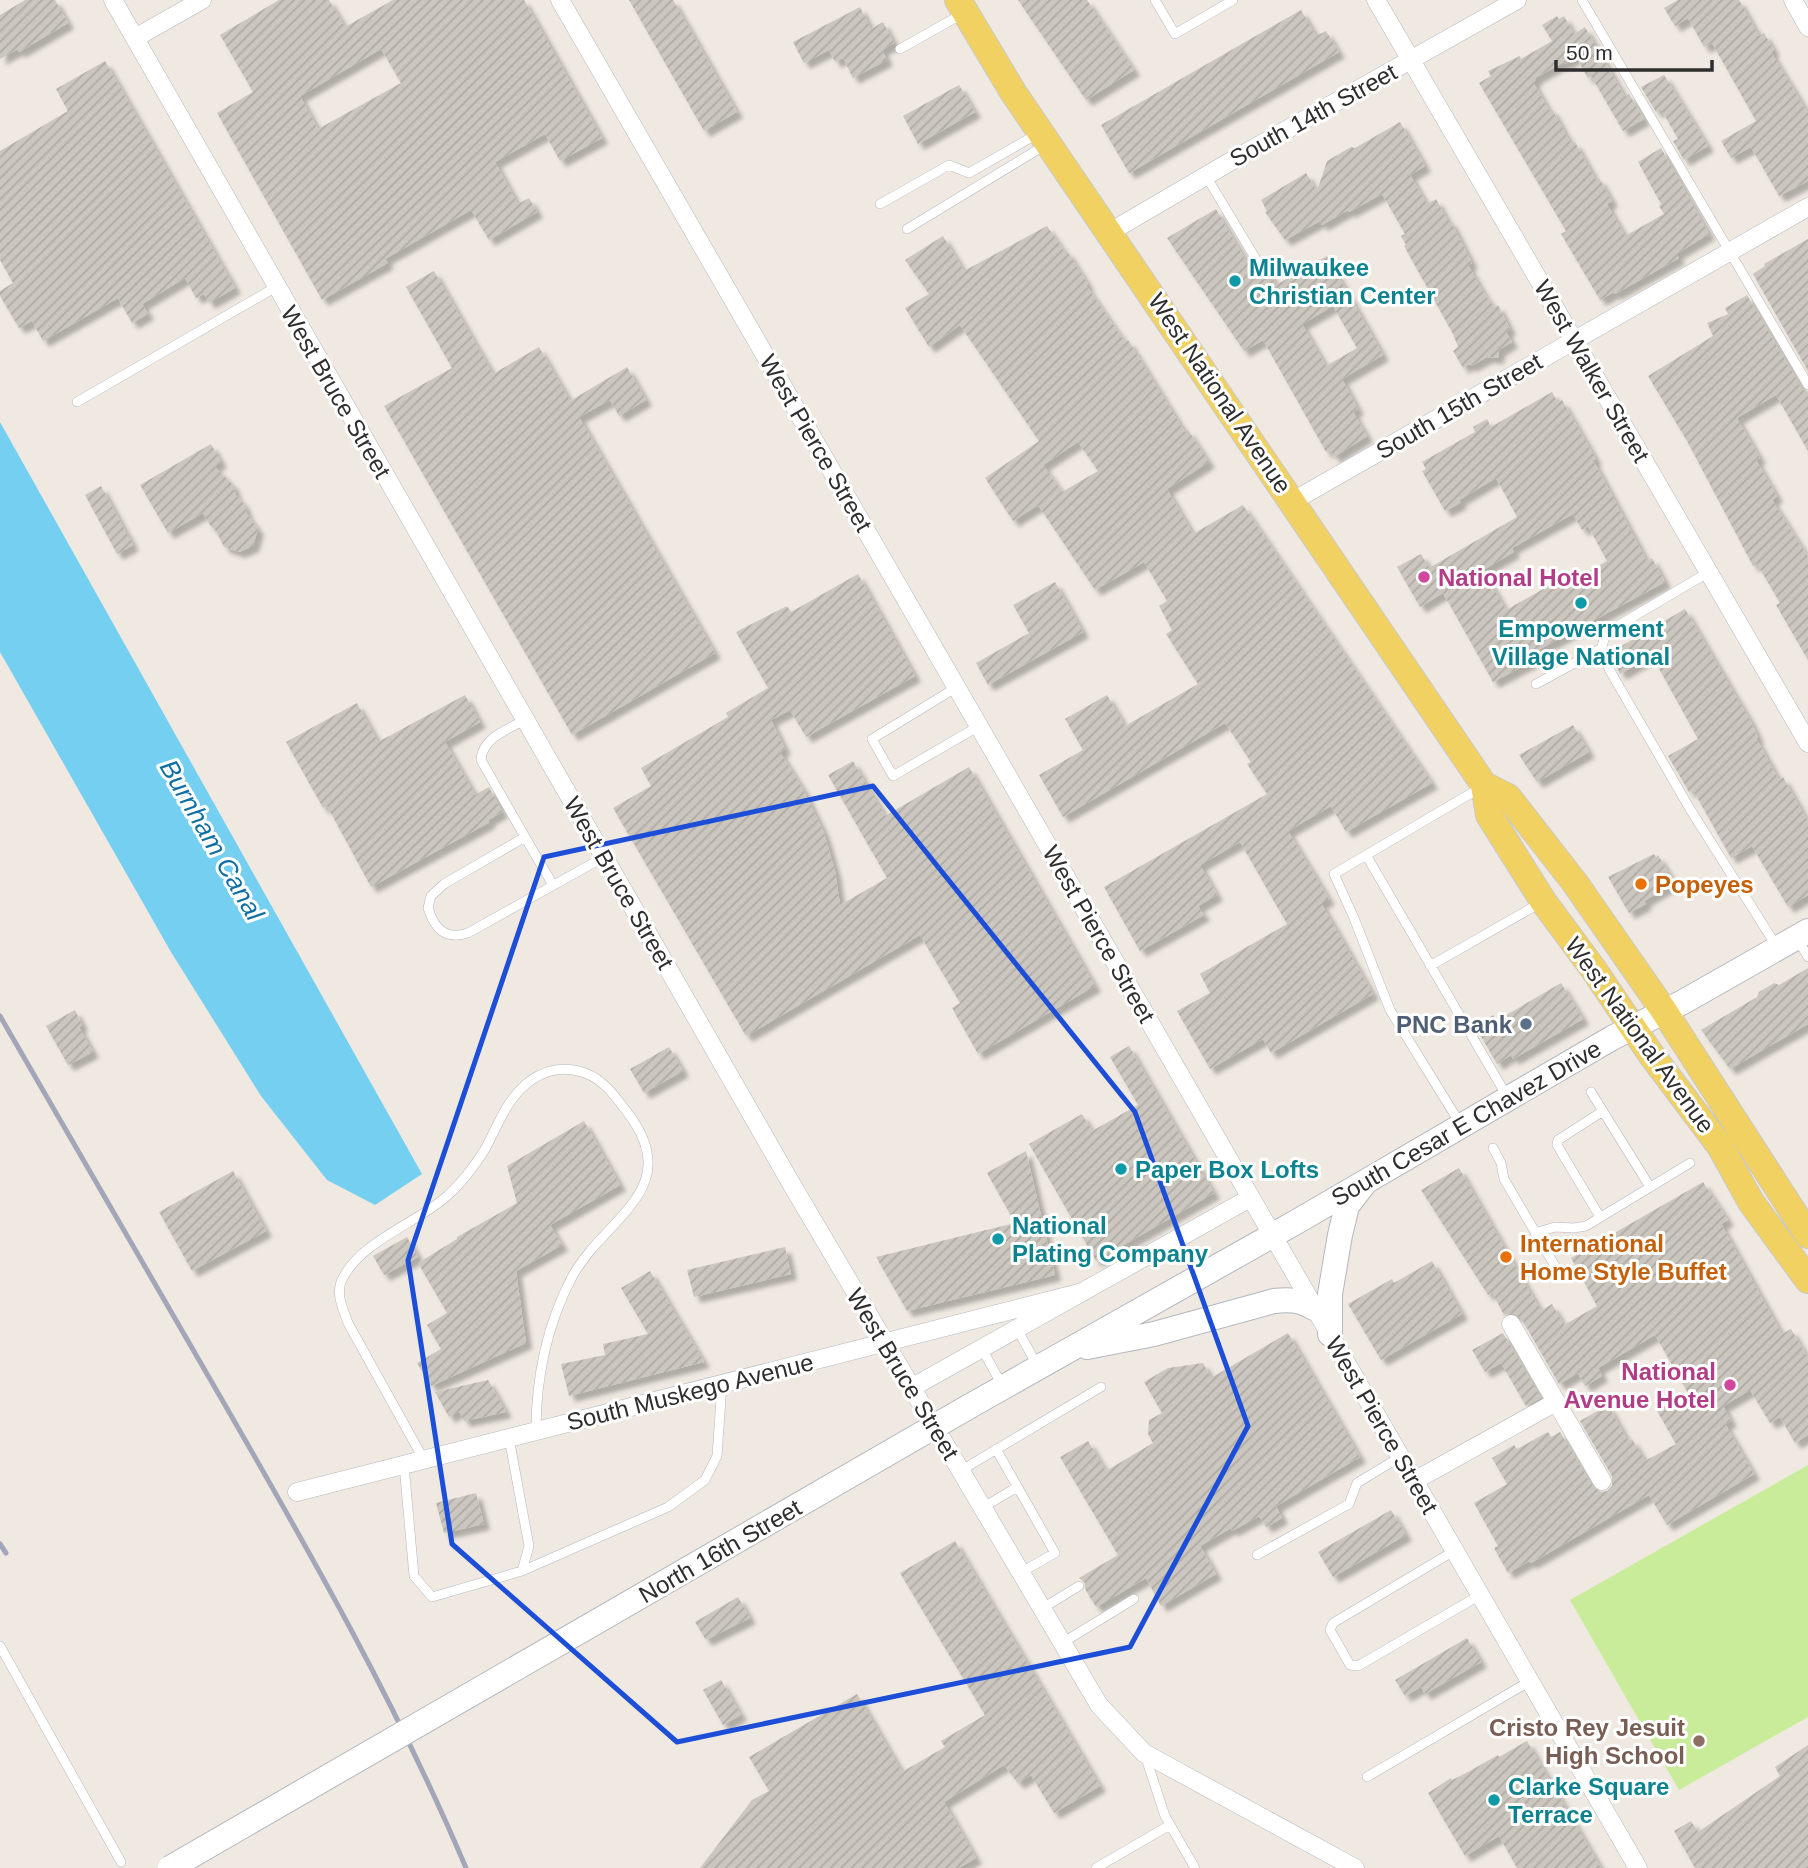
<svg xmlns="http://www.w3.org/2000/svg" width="1808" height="1868" viewBox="0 0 1808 1868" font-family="Arial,sans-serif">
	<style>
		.pitch { fill: #c9ec9a }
		.water { fill: #75cff0 }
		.building { fill: url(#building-hatch); fill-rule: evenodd; filter: url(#shadow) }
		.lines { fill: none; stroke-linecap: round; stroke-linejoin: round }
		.service-casing { stroke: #b4b7c1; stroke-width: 10 }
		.minor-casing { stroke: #b4b7c1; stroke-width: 19 }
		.secondary-casing { stroke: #b4b7c1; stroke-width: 26 }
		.primary-casing { stroke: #c9c9c9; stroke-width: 28 }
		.service { stroke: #fff; stroke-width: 9 }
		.minor { stroke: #fff; stroke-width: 18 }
		.secondary { stroke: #fff; stroke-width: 24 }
		.primary { stroke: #f2d163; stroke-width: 26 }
		.rail { stroke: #a3a6b8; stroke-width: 5 }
		.secondary-bridge-casing { stroke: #b4b7c1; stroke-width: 26; stroke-linecap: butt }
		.secondary-bridge { stroke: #fff; stroke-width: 24 }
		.marked { fill: none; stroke: #1d4ed8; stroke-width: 5; stroke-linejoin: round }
		.culture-dot { fill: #0f9aa8; stroke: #fff; stroke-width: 2.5 }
		.hotel-dot { fill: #d1479c; stroke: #fff; stroke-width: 2.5 }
		.food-dot { fill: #e8710a; stroke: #fff; stroke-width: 2.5 }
		.service-dot { fill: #5c6f8a; stroke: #fff; stroke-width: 2.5 }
		.education-dot { fill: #8d6e63; stroke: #fff; stroke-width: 2.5 }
		.labels { text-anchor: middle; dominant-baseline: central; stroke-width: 6; stroke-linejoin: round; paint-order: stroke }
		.street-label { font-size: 24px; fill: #2e2e2e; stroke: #fff }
		.culture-label { font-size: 24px; font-weight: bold; fill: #0d838f; stroke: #fff; text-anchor: start }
		.hotel-label { font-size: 24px; font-weight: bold; fill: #b23c85; stroke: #fff; text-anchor: start }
		.food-label { font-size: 24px; font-weight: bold; fill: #c56008; stroke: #fff; text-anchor: start }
		.service-label { font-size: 24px; font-weight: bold; fill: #4e5e75; stroke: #fff; text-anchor: end }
		.education-label { font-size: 24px; font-weight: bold; fill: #785e54; stroke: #fff; text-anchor: end }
		.water-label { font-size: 26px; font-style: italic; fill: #0d6fa3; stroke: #fff }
	</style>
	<defs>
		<pattern id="building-hatch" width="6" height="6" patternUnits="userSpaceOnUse" patternTransform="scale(1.75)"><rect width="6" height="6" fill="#cbc7bf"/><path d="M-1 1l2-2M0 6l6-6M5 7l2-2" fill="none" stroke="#afaba4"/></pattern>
		<filter id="shadow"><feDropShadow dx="6" dy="6" stdDeviation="2" flood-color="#0004"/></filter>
	</defs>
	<rect width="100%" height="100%" fill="#efe9e1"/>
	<path class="pitch" d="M1808 1465V1717L1679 1790 1570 1600Z"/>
	<path class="water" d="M0 422 422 1174 375 1205 327 1180 261 1096 171 952 0 652Z"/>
	<path class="building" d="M25 0H55L68 23 19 52 18 49 0 59V15Z
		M279 0H329L345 27 393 0H524L602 138 560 161 545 134 495 162 518 204 529 198 537 212 489 240 471 210 385 259 388 263 322 300 217 113 253 92 220 35ZM381 49 401 83 318 129 300 96Z
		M629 0H673L737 112 704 131Z
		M1018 0H1087L1134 70 1086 100Z
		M1678 0H1739L1759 36 1764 33 1774 50 1771 52 1808 113V181L1779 196 1751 147 1731 158 1721 141 1756 121 1712 43 1704 47 1688 18 1675 26 1664 8Z
		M860 7 871 29 883 22 894 43 882 50 887 60 853 78 843 58 835 62 829 50 804 63 793 42Z
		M1301 10 1316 36 1326 31 1339 52 1129 173 1101 125Z
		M1557 16 1559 19 1564 16 1574 34 1585 27 1625 97 1629 94 1644 119 1623 131 1591 76 1588 78 1576 57 1565 64 1564 62 1535 78 1536 80 1533 82 1549 110 1552 109 1571 144 1575 142 1596 180 1599 178 1612 201 1607 204 1625 236 1664 214 1659 206 1661 204 1638 162 1661 148 1709 234 1676 254 1679 258 1615 294 1614 292 1600 300 1561 234 1566 231 1479 83 1491 76 1488 71 1520 56 1521 59 1552 41 1542 25Z
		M105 61 235 288 209 303 204 294 196 298 185 278 142 304 148 314 132 323 118 298 43 341 32 321 19 328 0 296V291L13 283 0 260V151L68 111 56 89Z
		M1664 75 1708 146 1684 160 1673 141 1678 139 1661 109 1656 112 1641 87Z
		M959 85 975 112 918 144 903 116Z
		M1400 122 1425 166 1410 175 1427 204 1436 199 1448 221 1450 220 1472 263 1468 265 1483 292 1494 307 1498 305 1510 329 1506 332 1512 342 1499 350 1498 358 1487 357 1471 366 1469 364 1463 368 1453 351 1458 347 1453 334 1404 246 1406 245 1401 236 1405 234 1382 194 1349 212 1348 210 1322 225 1320 221 1285 240 1265 212 1267 211 1261 200 1306 173 1317 191 1327 161 1351 147 1355 148Z
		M1216 209 1256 278 1269 271 1276 285 1327 256 1383 355 1342 379 1358 409 1353 412 1367 436 1334 457 1330 450 1326 452 1263 340 1244 351 1167 238ZM1333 306 1357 348 1326 366 1302 324Z
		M1047 226 1065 252 1067 251 1088 284 1086 285 1125 342 1128 340 1185 432 1188 430 1209 462 1167 489 1193 534 1243 505 1432 783 1346 832 1331 806 1288 831 1329 899 1321 903 1373 994 1271 1053 1263 1039 1210 1069 1177 1011 1210 993 1200 974 1287 924 1240 842 1200 865 1217 895 1198 906 1204 915 1140 951 1104 887 1267 794 1247 764 1251 762 1225 723 1063 817 1039 775 1083 750 1065 719 1107 695 1125 726 1198 684 1166 634 1172 630 1159 606 1167 601 1144 562 1095 590 1038 505 1013 521 985 478 1039 441 960 325 929 347 905 308 929 294 905 260 943 236 964 271ZM1078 442 1098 471 1062 492 1043 465Z
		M1808 239V371L1753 274 1765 266 1764 264Z
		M434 271 493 374 539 347 570 401 627 367 646 400 619 416 610 400 579 417 715 653 572 735 384 406 452 368 406 287Z
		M1747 295 1802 389 1808 392V451L1776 395 1737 418 1760 458 1756 460 1777 496 1772 500 1808 557V660L1776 605 1780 603 1757 564 1753 566 1687 441 1648 376 1713 336 1707 323 1728 314 1725 308Z
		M1552 392 1558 403 1562 400 1596 459 1593 460 1647 561 1652 558 1665 582 1529 655 1533 661 1493 682 1443 593 1420 607 1397 567 1421 554 1429 568 1517 517 1496 478 1459 500 1461 503 1445 511 1422 471 1426 469 1422 462 1475 432 1473 427 1487 419 1491 427ZM1573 514 1582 530 1588 526 1607 561 1564 585 1561 579 1506 610 1483 570 1514 552 1512 548Z
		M211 444 221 462 214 466 233 485 236 495 244 504 247 514 258 529 253 546 239 552 224 547 216 531 210 525 203 513 168 533 140 485Z
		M101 486 133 545 117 554 85 495Z
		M858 574 915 676 806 737 790 710 771 720 785 749 780 752 803 789 824 833 835 871 840 905 887 878 828 775 853 761 885 816 969 767 1095 986 978 1054 952 1008 960 1003 920 935 746 1036 613 808 651 786 641 768 728 717 726 713 768 688 736 632 787 606 791 612Z
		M1055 582 1083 632 988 685 976 663 1029 633 1013 605Z
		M1685 609 1751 722 1758 737 1756 738 1779 780 1783 777 1808 822V895L1788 907 1752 846 1731 858 1693 790 1689 792 1668 756 1698 739 1652 656 1620 674 1612 657 1618 653 1616 649Z
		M465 695 480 722 445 742 475 795 489 787 502 812 488 820 490 822 371 887 327 806 323 808 286 742 357 703 378 742Z
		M1573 725 1589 752 1537 782 1519 755Z
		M1654 854 1656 857 1658 855 1673 880 1669 882 1671 885 1644 901 1646 904 1629 913 1608 877Z
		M1808 968V1024L1730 1069 1701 1030 1757 997 1759 992 1774 983 1779 985Z
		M1561 983 1583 1019 1513 1059 1511 1055 1497 1064 1475 1026 1493 1015 1496 1021Z
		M75 1010 82 1025 79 1027 93 1052 68 1065 46 1026Z
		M1129 1046 1214 1193 1096 1261 1029 1144 1082 1114 1092 1131 1138 1105 1110 1057Z
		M669 1047 683 1071 644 1093 630 1069Z
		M584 1121 620 1185 550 1225 562 1245 516 1271 526 1343 431 1386 417 1363 441 1349 427 1325 447 1313 418 1263 457 1239V1237L517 1203 507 1166Z
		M1026 1151 1055 1275 907 1311 876 1257 1015 1223 987 1173Z
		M1459 1168 1541 1311 1552 1304 1564 1325 1597 1306 1571 1258 1703 1182 1728 1220 1721 1224 1782 1334 1791 1329 1808 1358V1435L1795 1443 1780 1417 1770 1423 1750 1390 1723 1406 1731 1421 1725 1424 1754 1474 1667 1525 1649 1495 1531 1563 1529 1561 1508 1573 1494 1548 1498 1546 1474 1503 1507 1484 1492 1458 1514 1445 1517 1449 1548 1432 1551 1437 1560 1432 1593 1487 1601 1492 1607 1491 1612 1486V1476L1580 1421 1608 1405 1628 1441 1632 1439 1645 1461 1676 1444 1657 1411 1688 1393 1655 1335 1598 1368 1602 1376 1585 1386 1578 1373 1559 1384 1521 1318 1512 1313 1504 1315 1492 1292 1488 1295 1421 1190Z
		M233 1171 266 1231 192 1271 159 1212Z
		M407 1237 418 1257 384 1275 373 1256Z
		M785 1247 791 1274 694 1297 687 1270Z
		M1432 1261 1462 1314 1381 1360 1348 1304 1392 1279 1394 1283Z
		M650 1271 704 1362 569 1396 561 1364 605 1355 603 1344 648 1334 621 1288Z
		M1288 1333 1360 1457 1276 1506 1282 1518 1266 1527 1259 1516 1232 1531 1231 1528 1200 1546 1216 1574 1161 1606 1146 1578 1096 1607 1085 1589V1583L1079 1578 1118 1555 1060 1457 1088 1441 1106 1471 1153 1443 1148 1434 1149 1420 1162 1413 1144 1382 1168 1368 1203 1363 1211 1378Z
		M1503 1333 1541 1398 1526 1406 1501 1363 1485 1372 1472 1350Z
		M488 1380 506 1412 464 1421 459 1411 449 1417 435 1392Z
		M476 1493 484 1524 444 1533 436 1503Z
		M1391 1510 1406 1535 1333 1577 1318 1552Z
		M955 1541 1100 1786 1054 1813 1031 1775 1018 1783 1004 1765 944 1802 976 1858 959 1868H700L752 1800 769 1791 749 1757 857 1694 902 1772 945 1747 941 1741 985 1715 900 1573Z
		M738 1597 750 1618 706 1640 695 1622Z
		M1467 1638 1481 1662 1425 1694 1421 1687 1405 1696 1395 1680Z
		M721 1680 741 1715 723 1725 703 1690Z
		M1527 1741 1601 1868H1517L1499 1836 1465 1856 1428 1793 1451 1778 1452 1780 1468 1772 1498 1755 1499 1757Z
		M1808 1745V1868H1695L1674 1831 1691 1821 1698 1832 1780 1776 1775 1767Z"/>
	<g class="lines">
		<g class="service-casing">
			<path id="service" d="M1155 0 1175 34 1233 0
				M1582 0 1808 385
				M900 49 964 13
				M1206 176 1260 266
				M880 204 949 165 969 173 1039 133
				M907 229 1047 144
				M77 402 276 287
				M1709 572 1609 631C1598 647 1602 652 1609 669L1690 809 1777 947
				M1536 684 1602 648
				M957 687 872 739 893 776 979 726
				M525 720C508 729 482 738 481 760L525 837
				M1366 855 1508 1098
				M553 885 525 837 444 884 431 896 428 908C435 930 446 940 468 933L604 857
				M1798 940 1808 957
				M1430 966 1542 902
				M1591 1092 1650 1187
				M1461 1125 1390 1010 1354 918 1334 874 1480 788
				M1493 1148 1501 1163 1504 1179 1555 1266
				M1600 1217 1557 1145 1558 1140 1603 1111
				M1535 1233 1555 1227 1574 1228 1586 1226 1690 1163
				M1017 1329 1036 1363
				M982 1349 1002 1385
				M996 1449 1055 1553 1020 1573
				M424 1460 348 1323C344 1311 336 1296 341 1282 358 1242 416 1224 447 1196 462 1183 473 1168 484 1151 497 1128 505 1102 526 1084 543 1070 564 1065 585 1073 604 1080 615 1096 627 1112 687 1189 604 1218 572 1277 547 1325 536 1378 536 1431
				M404 1465 414 1576 432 1597 522 1571 529 1546 509 1438
				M960 1471 1101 1387
				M982 1508 1017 1487
				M1454 1551 1333 1623 1330 1630 1350 1665 1358 1666 1480 1595
				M1257 1555 1349 1504 1357 1483 1400 1457
				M522 1571 668 1507 705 1480 717 1456 722 1384
				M1041 1609 1079 1586
				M1062 1643 1134 1599
				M0 1646 121 1862
				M1145 1755 1165 1816 1195 1868
				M1367 1777 1530 1681
				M1096 1868 1170 1825"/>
		</g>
		<g class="minor-casing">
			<path id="minor" d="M113 0 792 1185 1099 1705 1144 1753 1355 1868
				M560 0C920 623 1278 1246 1638 1868
				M1376 0 1808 743
				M1793 0 1808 27
				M135 38 202 0
				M1110 232 1233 160 1517 0
				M1293 501 1808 207
				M1511 1324 1602 1481
				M911 1388 1250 1198
				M1414 1481 1556 1402
				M297 1492 1083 1292"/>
		</g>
		<g class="secondary-casing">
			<path id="secondary" d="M1330 1334V1294L1340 1235 1347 1206 1364 1184
				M1087 1347 1154 1334 1274 1301C1289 1299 1300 1300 1314 1308
				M970 1406 1298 1221 1612 1038 1683 1002 1808 931"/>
		</g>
		<g class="primary-casing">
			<path id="primary" d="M958 0 1013 92 1484 785 1489 815 1543 901 1594 970 1650 1053 1720 1146 1751 1202 1808 1280
				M1484 785 1508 797 1575 883 1664 1011 1808 1235"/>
		</g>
		<use href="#service" class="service"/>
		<use href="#minor" class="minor"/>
		<use href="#secondary" class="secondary"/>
		<use href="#primary" class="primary"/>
		<path class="rail" d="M0 1016C75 1146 150 1275 225 1405 312 1556 398 1707 466 1868
			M0 1544 6 1553"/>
		<g class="secondary-bridge-casing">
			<path id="secondary-bridge" d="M170 1868 970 1406"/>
		</g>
		<use href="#secondary-bridge" class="secondary-bridge"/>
	</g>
	<path class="marked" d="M873 786 1135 1112 1248 1426 1130 1647 677 1742 452 1544 408 1260 544 857Z"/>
	<g class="culture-dot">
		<circle cx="1235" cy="281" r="7"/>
		<circle cx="1581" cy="603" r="7"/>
		<circle cx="1121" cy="1169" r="7"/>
		<circle cx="998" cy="1239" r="7"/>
		<circle cx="1494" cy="1800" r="7"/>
	</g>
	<g class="hotel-dot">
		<circle cx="1424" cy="577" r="7"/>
		<circle cx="1730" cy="1385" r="7"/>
	</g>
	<g class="food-dot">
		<circle cx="1641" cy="884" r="7"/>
		<circle cx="1506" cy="1257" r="7"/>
	</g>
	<circle class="service-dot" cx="1526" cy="1024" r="7"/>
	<circle class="education-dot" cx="1699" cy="1741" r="7"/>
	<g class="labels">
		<g class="street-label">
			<text transform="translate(1313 115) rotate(-29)">South 14th Street</text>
			<text transform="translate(1592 371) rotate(60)">West Walker Street</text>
			<text transform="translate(336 392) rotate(60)">West Bruce Street</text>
			<text transform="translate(1220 393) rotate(56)">West National Avenue</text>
			<text transform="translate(1459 406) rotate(-30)">South 15th Street</text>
			<text transform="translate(816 443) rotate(60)">West Pierce Street</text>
			<text transform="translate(619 883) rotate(60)">West Bruce Street</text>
			<text transform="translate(1099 934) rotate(60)">West Pierce Street</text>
			<text transform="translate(1640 1035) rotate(54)">West National Avenue</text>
			<text transform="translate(1466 1123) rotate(-30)">South Cesar E Chavez Drive</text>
			<text transform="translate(903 1374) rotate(59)">West Bruce Street</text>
			<text transform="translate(690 1392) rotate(-14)">South Muskego Avenue</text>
			<text transform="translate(1382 1425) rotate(60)">West Pierce Street</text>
			<text transform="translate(720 1551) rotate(-30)">North 16th Street</text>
		</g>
		<g class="culture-label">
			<text x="1249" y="267">Milwaukee<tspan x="1249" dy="28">Christian Center</tspan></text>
			<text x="1581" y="628" text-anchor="middle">Empowerment<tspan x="1581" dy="28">Village National</tspan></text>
			<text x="1135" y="1169">Paper Box Lofts</text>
			<text x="1012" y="1225">National<tspan x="1012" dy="28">Plating Company</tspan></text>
			<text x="1508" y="1786">Clarke Square<tspan x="1508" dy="28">Terrace</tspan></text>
		</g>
		<g class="hotel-label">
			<text x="1438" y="577">National Hotel</text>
			<text x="1716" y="1371" text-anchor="end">National<tspan x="1716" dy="28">Avenue Hotel</tspan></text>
		</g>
		<g class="food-label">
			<text x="1655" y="884">Popeyes</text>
			<text x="1520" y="1243">International<tspan x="1520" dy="28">Home Style Buffet</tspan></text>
		</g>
		<g class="service-label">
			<text x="1512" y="1024">PNC Bank</text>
		</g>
		<g class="education-label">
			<text x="1685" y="1727">Cristo Rey Jesuit<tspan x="1685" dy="28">High School</tspan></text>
		</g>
		<g class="water-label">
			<text transform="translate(212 840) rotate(60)">Burnham Canal</text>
		</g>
	</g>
	<path d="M1556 60v10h156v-10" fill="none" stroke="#2e2e2e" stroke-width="3.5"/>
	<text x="1566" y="60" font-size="21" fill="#2e2e2e" stroke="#ffffff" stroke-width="5" paint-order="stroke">50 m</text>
</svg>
